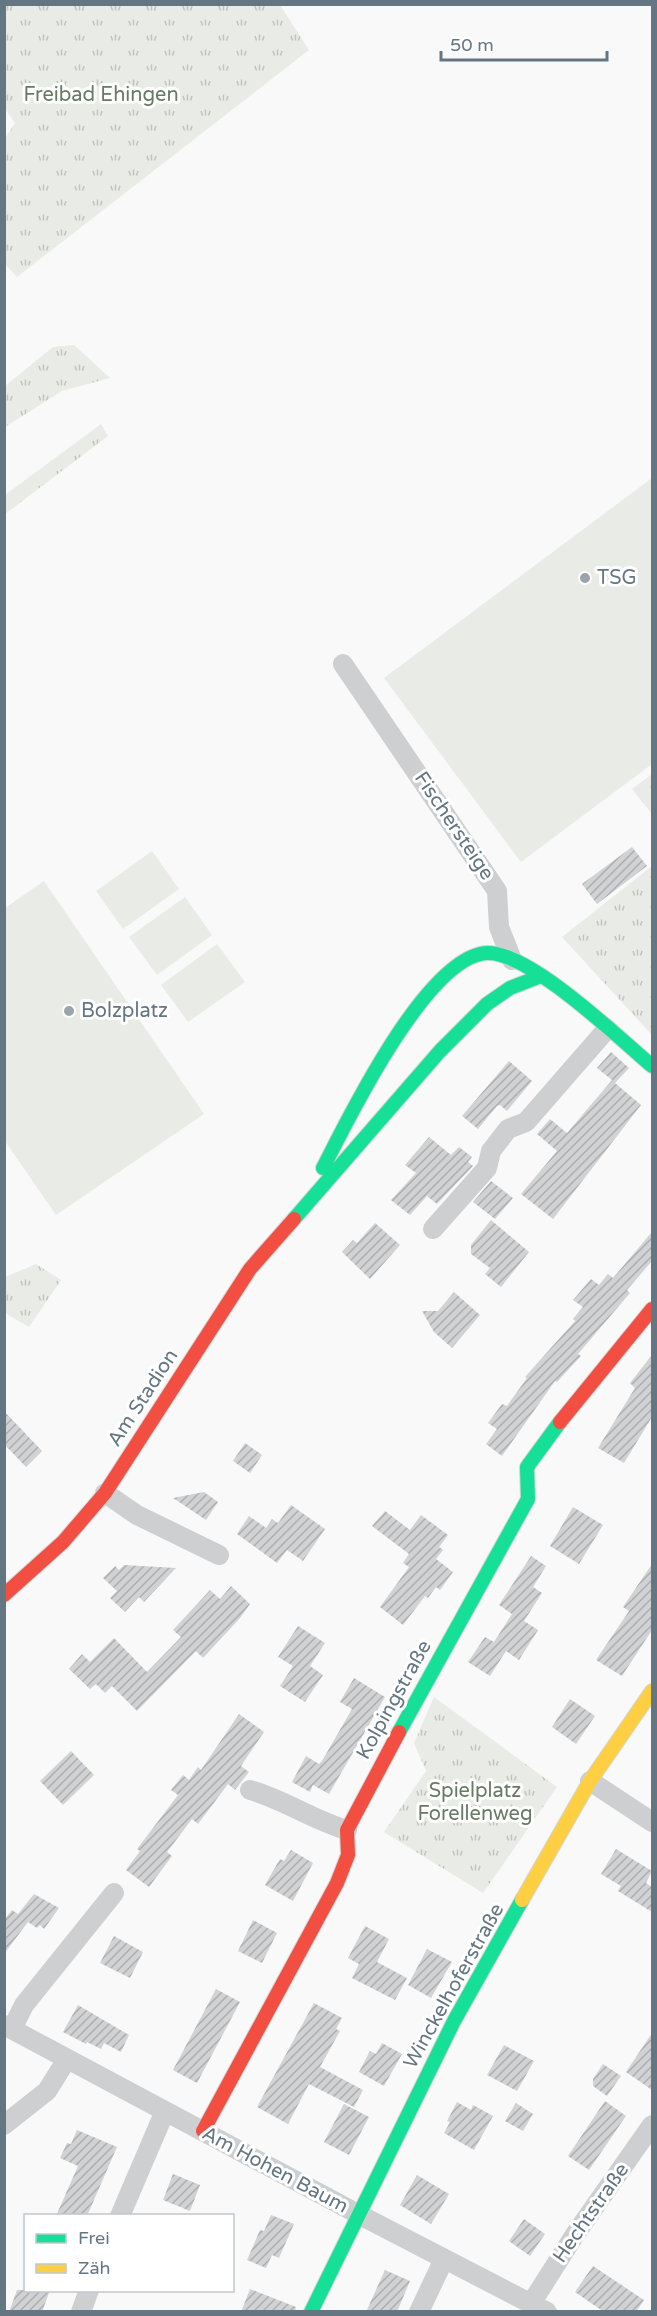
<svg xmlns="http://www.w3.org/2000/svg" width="657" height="2316" viewBox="0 0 657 2316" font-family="'Varela Round',sans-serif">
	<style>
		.grass { fill: url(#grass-tufts) }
		.pitch { fill: #e8ebe6 }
		.building { fill: url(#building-hatch) }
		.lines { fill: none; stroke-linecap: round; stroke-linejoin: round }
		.fast-casing { stroke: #d5d6d7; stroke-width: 16 }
		.slow-casing { stroke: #d5d6d7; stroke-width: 16 }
		.jam-casing { stroke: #d5d6d7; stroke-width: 16 }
		.street { stroke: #cecfd0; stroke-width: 20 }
		.fast { stroke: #16e098; stroke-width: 14 }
		.slow { stroke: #ffcf43; stroke-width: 14 }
		.jam { stroke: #f24e42; stroke-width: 14 }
		.poi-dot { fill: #99a4ac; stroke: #fff; stroke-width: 2 }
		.labels { text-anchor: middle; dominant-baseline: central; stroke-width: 6; stroke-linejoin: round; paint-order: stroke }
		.park-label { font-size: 20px; fill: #687a64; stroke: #fff }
		.poi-label { font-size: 20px; fill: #657683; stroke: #fff; text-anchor: start }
		.street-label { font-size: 20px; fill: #657683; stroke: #fff }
	</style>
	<defs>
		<pattern id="grass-tufts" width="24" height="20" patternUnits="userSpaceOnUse" patternTransform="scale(1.5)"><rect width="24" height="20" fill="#e8ebe6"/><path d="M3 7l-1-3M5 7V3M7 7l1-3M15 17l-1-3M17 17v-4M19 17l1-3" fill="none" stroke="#c0c3c0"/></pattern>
		<pattern id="building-hatch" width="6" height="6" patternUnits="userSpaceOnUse" patternTransform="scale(1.5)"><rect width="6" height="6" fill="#d0d2d3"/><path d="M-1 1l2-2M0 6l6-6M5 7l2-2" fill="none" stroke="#acafb1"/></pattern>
	</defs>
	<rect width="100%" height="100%" fill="#f9f9f9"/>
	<path class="grass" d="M5 4 280 5 309 50 17 277 4 263 5 139 15 123 5 109Z
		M74 345 110 378 62 391 5 427V386L53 347Z
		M101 424 108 436 5 514V495Z
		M652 774V814L632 789Z
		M652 866V1048V1035L562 937Z
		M36 1264 61 1280 29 1327 5 1313V1277Z
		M434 1697 557 1787 483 1893 384 1832 426 1771 414 1743Z"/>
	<path class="pitch" d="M652 478V764L521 862 384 678Z
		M152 851 179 889 123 929 96 891Z
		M44 881 204 1114 56 1215 5 1141V908Z
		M185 897 212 935 157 975 129 937Z
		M217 944 245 982 188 1022 161 985Z"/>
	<path class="building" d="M632 847 647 866 597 904 582 884Z
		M611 1052 629 1068 615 1083 641 1105 553 1219 521 1194 557 1151 537 1134 550 1119 567 1133 612 1080 597 1068Z
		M509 1061 532 1081 507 1111 500 1105 497 1106 478 1129 462 1116Z
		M429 1137 451 1155 459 1147 472 1157 468 1162 473 1166 437 1204 427 1196 410 1215 391 1200 416 1173 405 1165Z
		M491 1181 513 1198 495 1219 473 1202Z
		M491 1220 529 1252 501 1287 485 1274 490 1268 471 1254V1245Z
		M375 1223 400 1245 370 1279 342 1252 353 1240 357 1243Z
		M652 1232V1261L627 1290 630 1293 578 1354 581 1356 557 1382 555 1381 502 1456 486 1444 497 1429 488 1423 502 1404 507 1406 527 1378 525 1377 575 1321 573 1319 583 1307 573 1300 591 1279 599 1285 608 1274 613 1278Z
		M454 1292 480 1315 452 1348 434 1332 422 1311H438Z
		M652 1355V1417L624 1463 598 1448 635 1388 630 1383Z
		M4 1411 42 1451 26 1467 4 1444Z
		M245 1443 262 1455 250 1473 233 1461Z
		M204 1492 218 1502 206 1520 173 1498Z
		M291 1505 325 1529 303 1561 287 1550 277 1563 237 1534 249 1516 266 1528 272 1519 278 1523Z
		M573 1507 603 1525 579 1564 550 1546Z
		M385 1511 410 1530 421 1515 448 1535 439 1547 443 1550 436 1559 453 1572 440 1590 436 1587 428 1598 425 1596 403 1625 380 1607 409 1567 403 1563 409 1554 372 1526Z
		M531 1556 546 1566 533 1587 542 1593 524 1621 538 1630 519 1660 506 1651 490 1676 468 1662 485 1637 494 1642 512 1614 499 1605Z
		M652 1564V1630L622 1676 596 1660 629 1611 623 1607Z
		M124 1565 176 1568 144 1602 139 1597 125 1612 110 1598 117 1591 103 1578 115 1566 119 1570Z
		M231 1586 250 1604 240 1618 203 1658 196 1651 137 1711 112 1686 105 1693 96 1684 90 1689 69 1669 82 1654 90 1662 114 1638 147 1672 181 1637 173 1630 210 1590 220 1599Z
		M298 1626 325 1643 310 1666 323 1675 305 1702 280 1686 293 1666 278 1657Z
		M354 1678 385 1697 329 1794 313 1785 310 1792 292 1782 306 1756 319 1764 322 1761 352 1709 340 1702Z
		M570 1699 595 1716 576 1744 552 1727Z
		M239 1714 264 1732 241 1766 249 1772 235 1790 228 1784 198 1824 192 1819 167 1852 172 1856 149 1887 126 1870 140 1851 137 1849 178 1795 171 1790 183 1775 189 1780 198 1767 201 1770Z
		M71 1751 94 1775 63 1805 40 1781Z
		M616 1849 652 1871 646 1883 652 1887V1912L618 1891 621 1886 601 1874Z
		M291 1850 313 1863 293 1901 265 1885 280 1859 284 1861Z
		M34 1894 59 1908 44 1929 40 1925 37 1928 28 1922 4 1954V1920L12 1910 18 1914Z
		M253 1920 277 1933 262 1963 238 1951Z
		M365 1926 389 1939 377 1962 407 1978 395 2000 352 1978 359 1964 348 1958Z
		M114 1936 143 1952 130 1978 100 1963Z
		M427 1949 452 1962 431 1998 408 1985Z
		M216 1989 240 2002 197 2083 173 2070Z
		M314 2003 342 2018 336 2029 340 2031 320 2067 363 2090 354 2107 309 2084 288 2124 257 2107Z
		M78 2005 129 2035 121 2052 104 2043 101 2049 87 2042 86 2044 63 2032Z
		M652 2033V2090L626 2072Z
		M382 2043 402 2054 384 2086 359 2072 370 2051 376 2054Z
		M504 2045 534 2061 517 2091 487 2075Z
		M603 2064 621 2076 607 2096 593 2086V2079Z
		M605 2101 626 2116 589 2170 568 2156Z
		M457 2102 471 2110 473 2105 493 2116 474 2150 444 2133 450 2122 447 2121Z
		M516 2103 533 2114 523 2131 505 2121Z
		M344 2104 369 2117 349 2155 324 2142Z
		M77 2130 117 2147 87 2216H56L78 2166 60 2158 67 2143 71 2144Z
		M173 2174 200 2185 190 2211 163 2200Z
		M417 2175 449 2194 431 2224 400 2205Z
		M271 2215 294 2224 279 2258 272 2255 266 2268 247 2260 260 2230 264 2231Z
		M524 2219 545 2234 530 2256 509 2241Z
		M593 2266 644 2300 636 2312H604L575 2292Z
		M385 2270 410 2281 397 2312H366Z
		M250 2289 296 2307 295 2312H241Z
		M17 2290H50L42 2312H9Z"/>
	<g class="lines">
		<g class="fast-casing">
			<path id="fast" d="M323 1168C348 1119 428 954 488 953 531 953 619 1038 652 1066
				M294 1219 440 1051 487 1004 510 988 541 976
				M399 1732 528 1499 527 1467 560 1422
				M311 2312 454 2021 522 1900"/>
		</g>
		<g class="slow-casing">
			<path id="slow" d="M522 1900 590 1781 652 1691"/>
		</g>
		<g class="jam-casing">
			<path id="jam" d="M560 1422 652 1309
				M4 1595 63 1542 105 1493 250 1269 294 1219
				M203 2131 337 1883 348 1855 347 1830 399 1732"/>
		</g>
		<path class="street" d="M343 664 497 891 499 927 512 960
			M433 1229 487 1168 491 1151 508 1129 526 1122 607 1029
			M105 1493 137 1515 219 1555
			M590 1781 652 1822
			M250 1790C285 1800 313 1820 347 1830
			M4 2025 358 2214 547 2312
			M12 2029 24 2005 114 1893
			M4 2125 47 2091 67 2059
			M120 2216 165 2111
			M532 2302 574 2236 652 2125
			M81 2312 89 2290
			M419 2312 444 2259"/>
		<use href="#fast" class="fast"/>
		<use href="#slow" class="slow"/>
		<use href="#jam" class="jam"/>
	</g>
	<g class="poi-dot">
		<circle cx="585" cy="578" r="6"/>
		<circle cx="69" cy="1011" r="6"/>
	</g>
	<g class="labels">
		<g class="park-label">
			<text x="101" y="95">Freibad Ehingen</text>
			<text x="475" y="1791">Spielplatz<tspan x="475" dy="23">Forellenweg</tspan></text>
		</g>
		<g class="poi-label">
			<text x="597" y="578">TSG</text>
			<text x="81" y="1011">Bolzplatz</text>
		</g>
		<g class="street-label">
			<text transform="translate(454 826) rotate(56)">Fischersteige</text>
			<text transform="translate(143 1398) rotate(-57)">Am Stadion</text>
			<text transform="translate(394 1700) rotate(-61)">Kolpingstraße</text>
			<text transform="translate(454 1986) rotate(-61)">Winckelhoferstraße</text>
			<text transform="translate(275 2170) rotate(28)">Am Hohen Baum</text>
			<text transform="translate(591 2213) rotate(-55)">Hechtstraße</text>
		</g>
	</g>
	<rect width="657" height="2316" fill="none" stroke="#657683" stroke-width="12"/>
	<rect x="24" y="2214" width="210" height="78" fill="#ffffff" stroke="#c1c8cd" stroke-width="1.5"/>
	<rect x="36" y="2234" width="30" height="9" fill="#16e098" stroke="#c1c8cd" stroke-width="1.5"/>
	<text x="78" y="2244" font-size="18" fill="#657683">Frei</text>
	<rect x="36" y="2264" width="30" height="9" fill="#ffcf43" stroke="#c1c8cd" stroke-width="1.5"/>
	<text x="78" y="2274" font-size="18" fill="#657683">Zäh</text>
	<path d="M441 51v9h166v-9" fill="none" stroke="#657683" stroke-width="3"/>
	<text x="450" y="51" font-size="18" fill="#657683" stroke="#ffffff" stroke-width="4.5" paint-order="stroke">50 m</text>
</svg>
